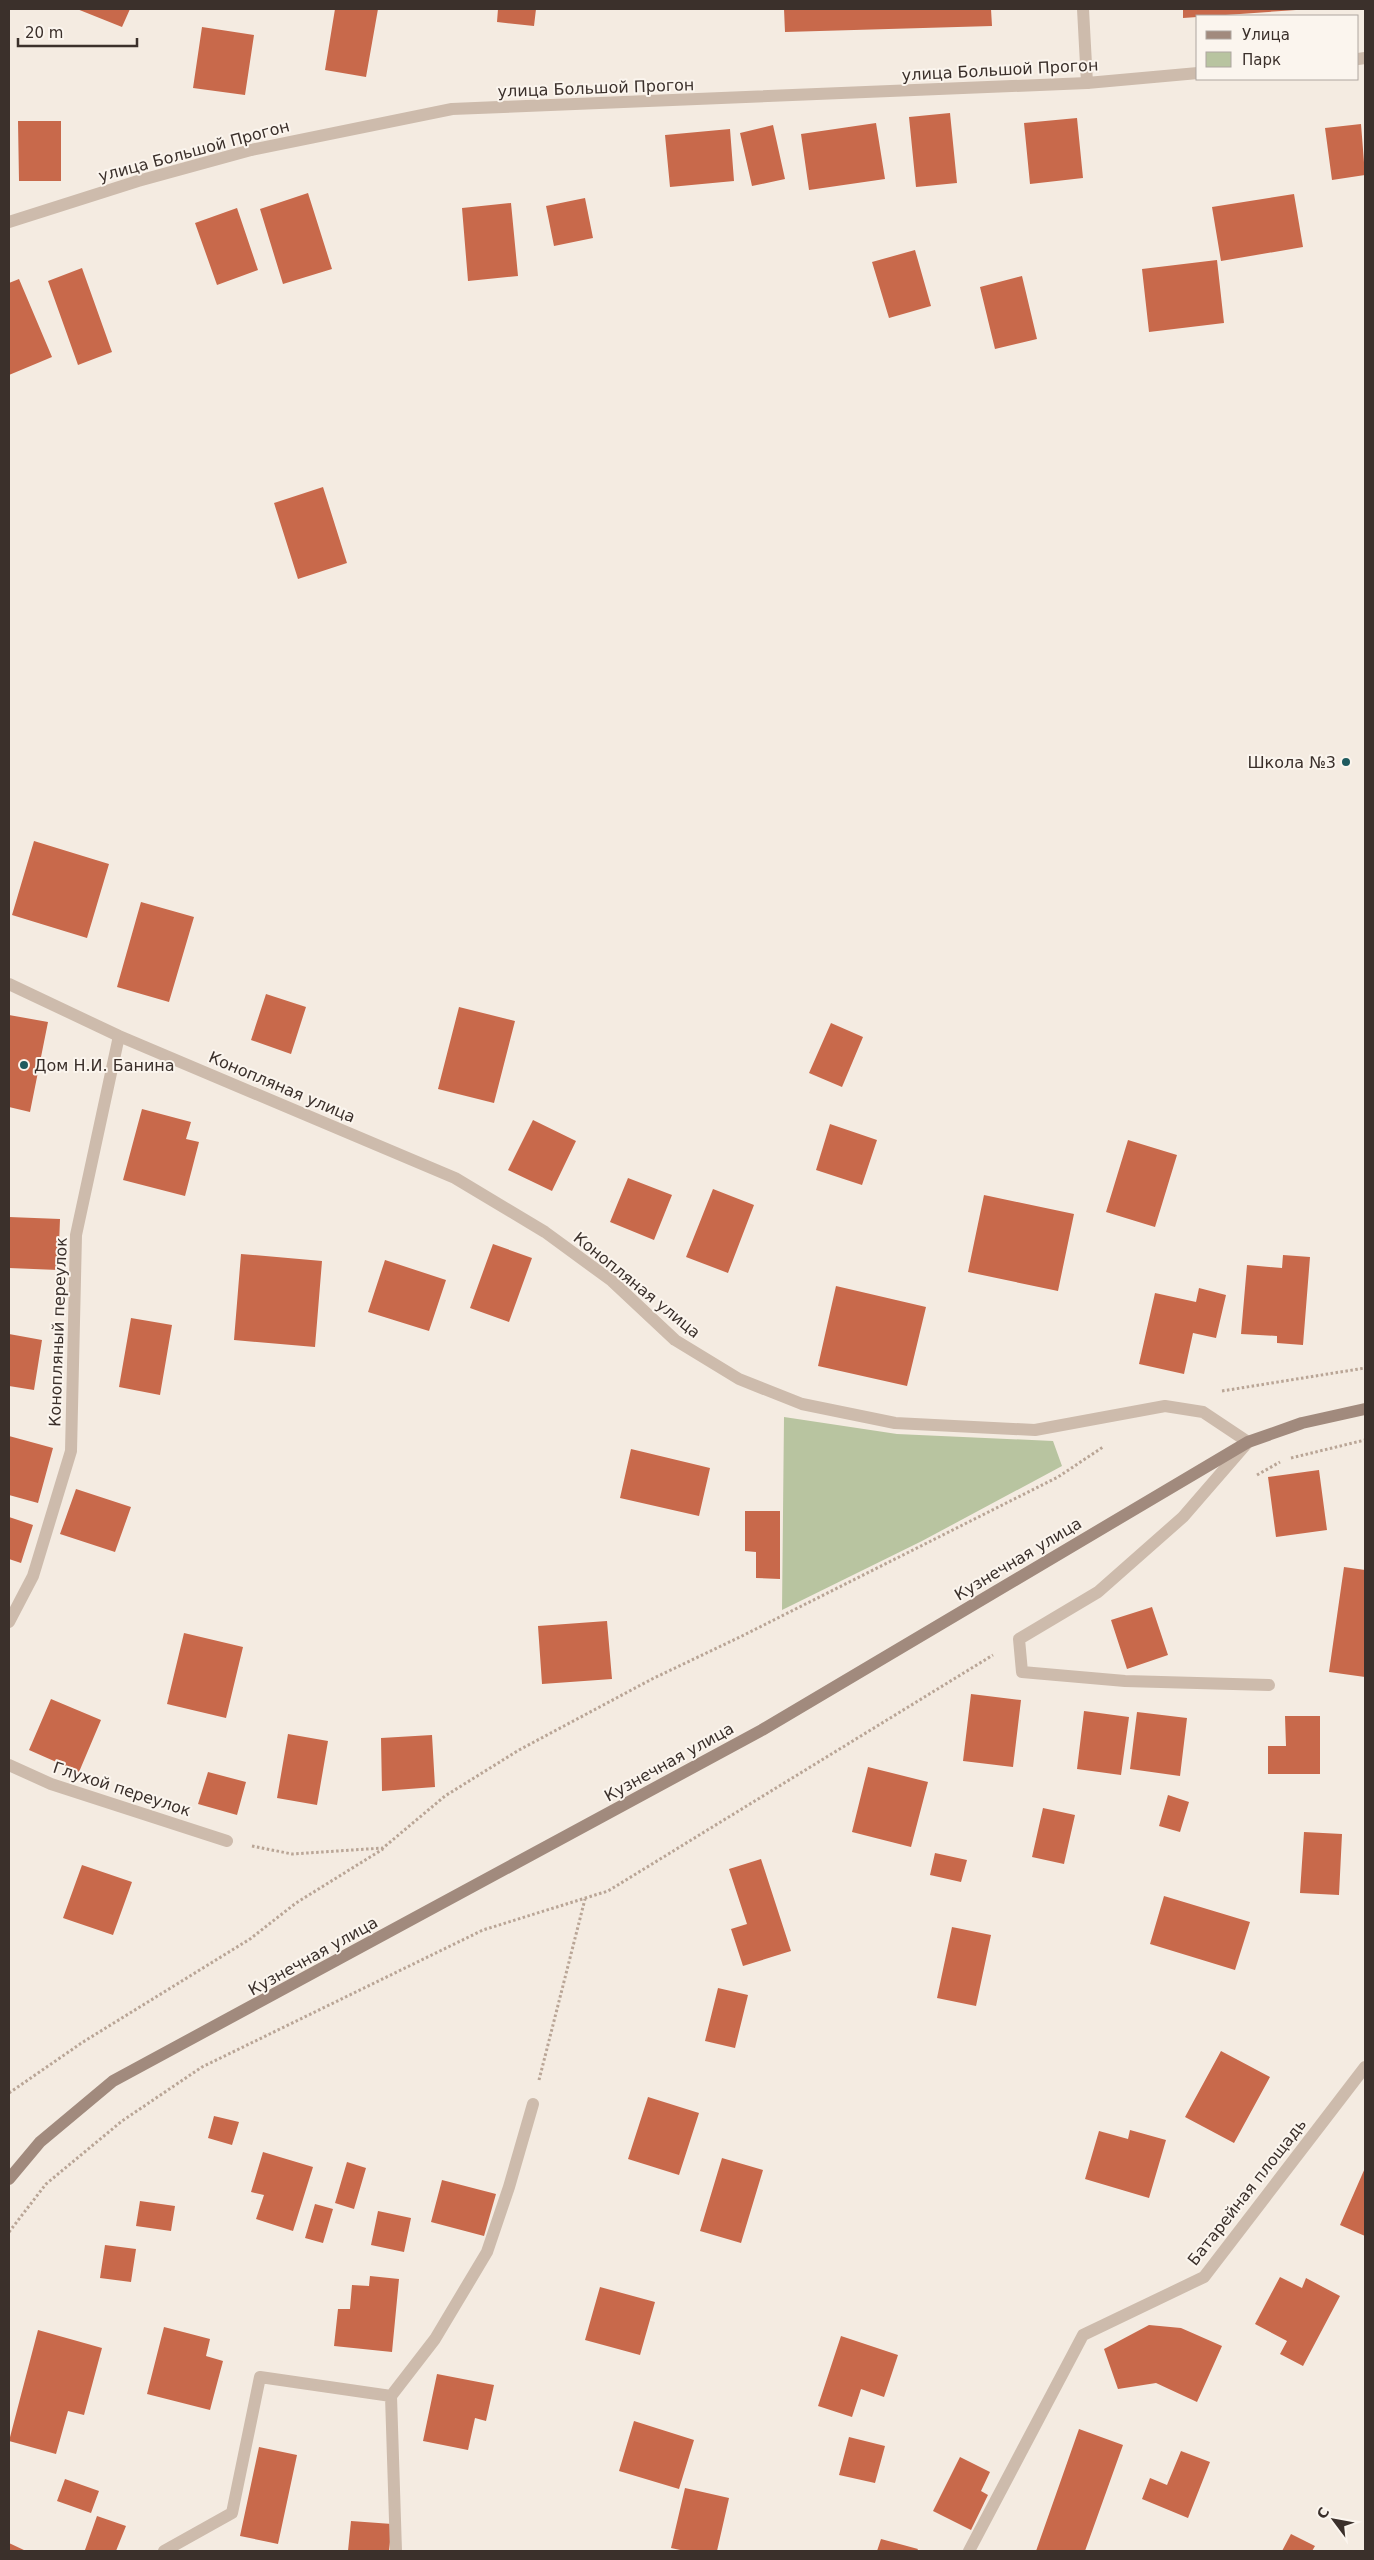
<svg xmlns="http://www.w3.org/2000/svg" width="1374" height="2560" viewBox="0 0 1374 2560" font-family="'DejaVu Sans',sans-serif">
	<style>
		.green { fill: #b8c4a0 }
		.building { fill: #c8694b }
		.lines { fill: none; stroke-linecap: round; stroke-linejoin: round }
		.path { stroke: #b9a596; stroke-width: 3; stroke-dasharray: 2.5 2.5; stroke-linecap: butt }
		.lane { stroke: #cdbbac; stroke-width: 12 }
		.street { stroke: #cdbbac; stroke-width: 12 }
		.secondary { stroke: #a18a7d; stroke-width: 12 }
		.poi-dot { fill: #1f5a5e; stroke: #fbf5ee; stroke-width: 2 }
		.labels { text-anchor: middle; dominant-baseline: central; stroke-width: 4; stroke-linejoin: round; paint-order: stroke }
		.street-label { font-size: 16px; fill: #3b302b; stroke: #fbf5ee }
		.poi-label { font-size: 16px; fill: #3b302b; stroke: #fbf5ee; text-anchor: end }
	</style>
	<rect width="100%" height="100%" fill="#f4ebe1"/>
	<path class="green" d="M784 1417 897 1434 1053 1441 1062 1466 922 1541 782 1610Z"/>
	<path class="building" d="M77 9H130L122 27Z
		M335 9H378L366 77 325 70Z
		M498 9H536L534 26 497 22Z
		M784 9H991L992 26 785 32Z
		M1183 9H1295L1296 10 1183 18Z
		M202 27 254 35 245 95 193 88Z
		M950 113 957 183 916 187 909 117Z
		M1077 118 1083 178 1030 184 1024 123Z
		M18 121H61V181H19Z
		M876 123 885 179 809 190 801 134Z
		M1361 124 1365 175 1332 180 1325 128Z
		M773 125 785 179 752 186 740 133Z
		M730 129 734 181 670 187 665 135Z
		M308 193 332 269 283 284 260 209Z
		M1294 194 1303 247 1221 261 1212 207Z
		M585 198 593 238 554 246 546 206Z
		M511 203 518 276 468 281 462 208Z
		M237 208 258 270 217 285 195 223Z
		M915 250 931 306 889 318 872 262Z
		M1217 260 1224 323 1149 332 1142 269Z
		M82 268 112 352 78 365 48 281Z
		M1022 276 1037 339 995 349 980 287Z
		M19 279 52 357 9 375V283Z
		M323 487 347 563 298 579 274 503Z
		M34 841 109 864 87 938 12 915Z
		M141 902 194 917 169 1002 117 987Z
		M266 994 306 1007 291 1054 251 1040Z
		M459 1007 515 1021 494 1103 438 1089Z
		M9 1015 48 1022 30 1112 9 1107Z
		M831 1023 863 1037 842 1087 809 1073Z
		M142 1109 191 1122 186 1139 199 1142 185 1196 123 1180Z
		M533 1120 576 1141 552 1191 508 1170Z
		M830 1124 877 1140 862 1185 816 1170Z
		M1128 1140 1177 1155 1155 1227 1106 1212Z
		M628 1178 672 1195 654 1240 610 1222Z
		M713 1189 754 1205 728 1273 686 1257Z
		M984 1195 1074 1214 1058 1291 968 1272Z
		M9 1217 60 1219 58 1270 9 1268Z
		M493 1244 532 1258 509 1322 470 1308Z
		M241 1254 322 1261 315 1347 234 1340Z
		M1283 1255 1310 1257 1303 1345 1277 1343V1336L1241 1334 1247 1265 1282 1268Z
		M385 1260 446 1280 429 1331 368 1312Z
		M836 1286 926 1307 907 1386 818 1366Z
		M1199 1288 1226 1295 1216 1338 1193 1333 1184 1374 1139 1364 1155 1293 1196 1302Z
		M131 1318 172 1325 160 1395 119 1387Z
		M9 1334 42 1340 34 1390 9 1386Z
		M9 1436 53 1448 38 1503 9 1495Z
		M631 1449 710 1468 699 1516 620 1498Z
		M1319 1470 1327 1530 1276 1537 1268 1477Z
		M76 1489 131 1507 115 1552 60 1534Z
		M745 1511H780V1579L756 1578V1552L745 1551Z
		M9 1517 33 1525 21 1563 9 1559Z
		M1344 1567 1365 1570V1677L1329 1672Z
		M1152 1607 1168 1655 1127 1669 1111 1620Z
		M607 1621 612 1679 542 1684 538 1626Z
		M184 1633 243 1647 226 1718 167 1704Z
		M971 1694 1021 1700 1013 1767 963 1761Z
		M51 1699 101 1720 79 1772 29 1750Z
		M1084 1711 1129 1717 1121 1775 1077 1769Z
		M1137 1712 1187 1718 1180 1776 1130 1769Z
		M1285 1716H1320V1774H1268V1746H1286Z
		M288 1734 328 1741 317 1805 277 1798Z
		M432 1735 435 1787 382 1791 381 1738Z
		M868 1767 928 1782 911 1847 852 1832Z
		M208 1772 246 1782 237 1815 198 1804Z
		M1168 1795 1189 1802 1180 1832 1159 1826Z
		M1043 1808 1075 1815 1064 1864 1032 1857Z
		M1304 1832 1342 1834 1339 1895 1300 1893Z
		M935 1853 967 1860 961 1882 930 1875Z
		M761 1859 791 1951 743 1966 731 1929 747 1924 729 1869Z
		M82 1865 132 1882 113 1935 63 1918Z
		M1164 1896 1250 1922 1235 1970 1150 1944Z
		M952 1927 991 1935 976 2006 937 1998Z
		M718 1988 748 1995 735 2048 705 2041Z
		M1221 2051 1270 2077 1234 2143 1185 2117Z
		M648 2097 699 2113 679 2175 628 2159Z
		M214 2116 239 2122 232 2145 208 2138Z
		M1130 2130 1166 2140 1149 2198 1085 2179 1099 2131 1128 2139Z
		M263 2152 313 2167 293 2231 256 2219 264 2195 251 2192Z
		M722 2158 763 2170 741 2243 700 2231Z
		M347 2162 366 2168 354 2209 335 2203Z
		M1365 2168V2236L1340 2225Z
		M442 2180 496 2194 484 2236 431 2222Z
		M140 2201 175 2206 171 2231 136 2226Z
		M315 2204 333 2209 323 2243 305 2238Z
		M378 2211 411 2218 404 2252 371 2245Z
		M105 2245 136 2249 131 2282 100 2278Z
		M370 2276 399 2279 392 2352 334 2346 338 2309H350L352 2285 369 2286Z
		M1280 2277 1302 2288 1306 2278 1340 2296 1303 2366 1280 2354 1287 2341 1255 2324Z
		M600 2287 655 2302 640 2355 585 2340Z
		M1149 2325 1181 2328 1222 2346 1197 2402 1156 2383 1118 2389 1104 2349Z
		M164 2327 210 2339 206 2356 223 2361 210 2410 147 2394Z
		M38 2330 102 2348 84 2415 68 2411 56 2454 9 2441Z
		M841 2336 898 2355 884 2397 861 2389 852 2417 818 2406Z
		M437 2374 494 2385 486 2421 475 2418 468 2450 423 2441Z
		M634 2421 694 2440 679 2489 619 2471Z
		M1079 2429 1123 2445 1085 2551H1036Z
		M849 2437 885 2446 875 2483 839 2475Z
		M259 2447 297 2455 278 2544 240 2536Z
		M1181 2451 1210 2462 1188 2518 1142 2499 1150 2478 1167 2485Z
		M960 2457 990 2472 981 2491 988 2495 971 2530 933 2511Z
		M65 2479 99 2491 91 2513 57 2501Z
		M685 2488 729 2498 717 2551H685L671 2548Z
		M97 2516 126 2526 116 2551 85 2550Z
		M351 2521 392 2524 389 2551H348Z
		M1291 2534 1315 2546 1312 2551H1282Z
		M881 2539 918 2549 917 2551H877Z
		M9 2543 26 2551H9Z"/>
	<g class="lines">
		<path class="path" d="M1222 1391 1365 1368
			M1291 1458 1365 1440
			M1257 1475 1280 1462
			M252 1846 292 1854 383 1848 445 1796 519 1750 652 1679 742 1636 1058 1477 1103 1447
			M539 2080 585 1899
			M9 2093 83 2042 250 1939 296 1903 383 1849
			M9 2232 46 2184 122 2121 202 2067 483 1930 608 1891 993 1655"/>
		<path class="lane" d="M1083 9 1087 83"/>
		<path class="street" d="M1358 59 1365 58
			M9 222 138 181 251 150 452 109 1087 83 1198 73
			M9 984 119 1036 455 1178 545 1232 612 1281 675 1340 739 1379 802 1404 895 1423 1035 1430 1165 1406 1203 1412 1248 1442 1183 1517 1098 1592 1019 1639 1022 1672 1125 1681 1269 1685
			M9 1622 33 1576 71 1451 76 1235 119 1036
			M9 1765 51 1784 227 1841
			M164 2551 232 2513 260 2377 391 2396
			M396 2551 391 2396 435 2339 487 2252 509 2187 533 2104
			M969 2551 1083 2335 1204 2277 1365 2067"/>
		<path class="secondary" d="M9 2179 40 2142 113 2081 762 1730 1248 1442 1302 1423 1365 1409"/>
	</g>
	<g class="poi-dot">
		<circle cx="1346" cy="762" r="5"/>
		<circle cx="24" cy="1065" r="5"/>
	</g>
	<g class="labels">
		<g class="street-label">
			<text transform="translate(1000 70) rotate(-3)">улица Большой Прогон</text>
			<text transform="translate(596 88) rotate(-2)">улица Большой Прогон</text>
			<text transform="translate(194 151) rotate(-15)">улица Большой Прогон</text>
			<text transform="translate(282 1087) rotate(23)">Конопляная улица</text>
			<text transform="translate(637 1285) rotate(39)">Конопляная улица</text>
			<text transform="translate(58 1332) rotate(-88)">Конопляный переулок</text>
			<text transform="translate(1018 1559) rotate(-31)">Кузнечная улица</text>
			<text transform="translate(669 1762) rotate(-29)">Кузнечная улица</text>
			<text transform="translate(122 1789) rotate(18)">Глухой переулок</text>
			<text transform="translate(313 1956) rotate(-29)">Кузнечная улица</text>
			<text transform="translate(1247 2192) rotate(-52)">Батарейная площадь</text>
		</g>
		<g class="poi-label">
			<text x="1336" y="762">Школа №3</text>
			<text x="34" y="1065" text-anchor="start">Дом Н.И. Банина</text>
		</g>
	</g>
	<rect width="1374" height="2560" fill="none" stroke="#3b302b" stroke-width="20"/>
	<rect x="1196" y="15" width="162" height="65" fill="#fbf5ee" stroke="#aea6a0"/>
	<rect x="1206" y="31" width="25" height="8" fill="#a18a7d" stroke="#aea6a0"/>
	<text x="1242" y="40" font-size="15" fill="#3b302b">Улица</text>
	<rect x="1206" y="52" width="25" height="15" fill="#b8c4a0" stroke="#aea6a0"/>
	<text x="1242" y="65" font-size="15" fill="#3b302b">Парк</text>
	<g transform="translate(1334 2520) rotate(302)" stroke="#fbf5ee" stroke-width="4" paint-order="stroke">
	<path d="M0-4L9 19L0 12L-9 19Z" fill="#3b302b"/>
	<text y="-8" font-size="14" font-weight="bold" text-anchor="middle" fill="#3b302b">С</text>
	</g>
	<path d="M18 38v8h119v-8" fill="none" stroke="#3b302b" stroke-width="2.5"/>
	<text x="25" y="38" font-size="15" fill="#3b302b" stroke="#fbf5ee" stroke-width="4" paint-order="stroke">20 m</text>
</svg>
